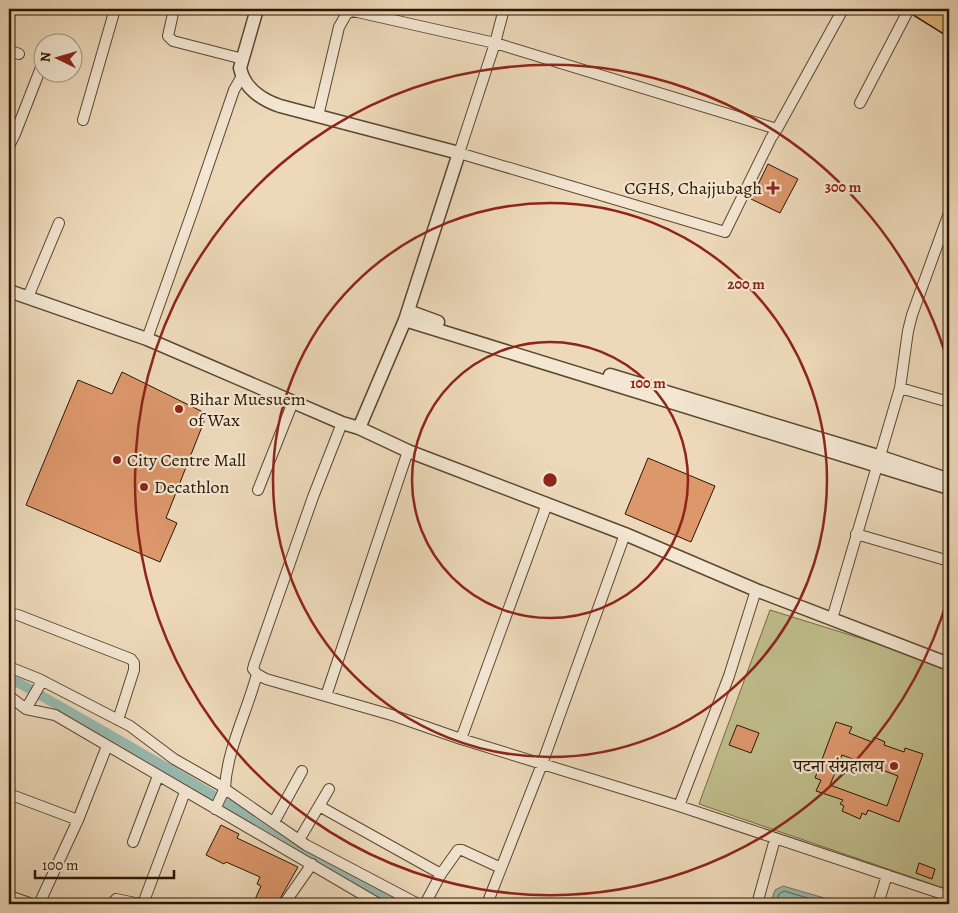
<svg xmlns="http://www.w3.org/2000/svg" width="958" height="913" viewBox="0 0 958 913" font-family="Alegreya,'Noto Serif Devanagari',serif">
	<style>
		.green { fill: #bfbd8b; stroke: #746a46 }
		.water { fill: #99bab1; stroke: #6c786a }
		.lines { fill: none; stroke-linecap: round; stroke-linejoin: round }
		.shore { stroke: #616858; stroke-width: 1 }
		.canal { stroke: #99bab1; stroke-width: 10 }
		.building { fill: #dc976b; stroke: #291600; fill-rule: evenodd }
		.minor-casing { stroke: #5a472e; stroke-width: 12 }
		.tertiary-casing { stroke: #5a472e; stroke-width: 15 }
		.primary-casing { stroke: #291600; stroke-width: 19 }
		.minor { stroke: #f3e6d2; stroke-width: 10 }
		.tertiary { stroke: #f3e6d2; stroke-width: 12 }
		.primary { stroke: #e6bc7d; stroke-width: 16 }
		.ring { fill: none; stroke: #8f2418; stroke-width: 2.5 }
		.poi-dot { fill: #8f2418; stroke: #f3e6d2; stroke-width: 2 }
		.labels { text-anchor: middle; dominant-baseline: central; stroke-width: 4.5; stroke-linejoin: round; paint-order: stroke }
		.poi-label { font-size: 18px; fill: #291600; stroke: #f3e6d2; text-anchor: start }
		.centre { fill: #8f2418; stroke: #f3e6d2; stroke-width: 2.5 }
		.ring-label { font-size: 15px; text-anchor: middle; font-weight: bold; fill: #8f2418; stroke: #f3e6d2; stroke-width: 4.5; stroke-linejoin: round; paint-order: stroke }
	</style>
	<rect width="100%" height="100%" fill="#edd9ba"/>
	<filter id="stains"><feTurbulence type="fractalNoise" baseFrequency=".004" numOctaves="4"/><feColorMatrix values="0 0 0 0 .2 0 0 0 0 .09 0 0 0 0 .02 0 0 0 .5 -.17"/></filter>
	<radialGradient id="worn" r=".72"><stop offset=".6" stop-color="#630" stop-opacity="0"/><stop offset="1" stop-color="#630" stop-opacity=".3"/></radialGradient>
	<path class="green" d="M770 610 905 652 949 671V890L699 804Z"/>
	<path class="water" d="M783 886 845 904H770L775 890Z"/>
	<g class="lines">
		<path class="shore" d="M775 904 779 894 784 891 828 904"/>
		<path class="canal" d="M9 680 19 683C80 718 141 752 201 788 266 827 329 870 397 904"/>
	</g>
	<path class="building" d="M768 164 798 179 780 213 751 199Z
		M122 372 207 414 166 518 177 523 160 562 26 505 78 380 112 394Z
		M648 458 715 486 691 542 625 514Z
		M836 722 852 727 849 733 872 742 874 737 885 742 884 745 904 752 905 748 923 754 899 822 868 810 866 815 862 813 860 819 842 811 844 806 840 804 843 800 816 791 821 780 815 778ZM842 755 898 776 887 806 830 785Z
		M737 725 759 733 751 753 729 745Z
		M221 825 239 834 237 838 298 867 277 904H253L261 886 257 884 260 877 226 862 224 864 206 855Z
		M919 863 935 869 932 879 916 873Z"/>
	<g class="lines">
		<g class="minor-casing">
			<path id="minor" d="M174 9 168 36 173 41 243 59
				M9 50 19 54
				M860 103 909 9
				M318 116 339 27 347 13 353 11 495 43 504 9
				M83 120 115 9
				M777 129 495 43 459 153 725 232 771 138 777 129 843 9
				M9 146 15 134 42 65
				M28 297 59 223
				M147 339 194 207 234 90 242 76
				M900 388 949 402
				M342 423 313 497 254 665 253 669 257 674 266 679 395 716 461 739 679 806 949 896
				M258 490 293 402
				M856 534 949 561
				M9 613 18 615 131 659 134 663V670L118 720
				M832 619 900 388 908 331 912 315 949 213
				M9 667 39 679 130 726 174 759 225 788C227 749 247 712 257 674
				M9 696 26 709 55 715 379 904
				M326 696 408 451
				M26 709 42 681
				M461 739 547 504
				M225 789 306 845 418 904
				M9 794 78 820 107 746
				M319 806 441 874
				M679 806 729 676 756 590
				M215 809 225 788
				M274 822 302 771
				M299 840 329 789
				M133 842 158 776
				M9 896 32 904
				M39 904 78 820
				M112 904 116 899 140 904 144 901 185 792
				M284 904 312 864
				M425 904 441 874 458 850H462L501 868
				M487 904 542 764 625 534
				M757 904 775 839
				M878 904 887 875"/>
		</g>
		<g class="tertiary-casing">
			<path id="tertiary" d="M257 9 240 68C244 88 262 100 280 106L459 153 405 320 359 428
				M9 291 147 339 342 423 359 428 408 451 625 534 756 590 949 664
				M408 311 438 322
				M405 320 949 488
				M610 375 881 457 947 479"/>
		</g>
		<g class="primary-casing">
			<path id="primary" d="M920 9 949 27"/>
		</g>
		<use href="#minor" class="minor"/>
		<use href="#tertiary" class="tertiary"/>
		<use href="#primary" class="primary"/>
	</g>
	<g class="ring">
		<circle cx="550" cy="480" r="138"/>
		<circle cx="550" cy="480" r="277"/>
		<path d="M949 594A415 415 0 1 1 949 366"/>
	</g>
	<g class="poi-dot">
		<path d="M770.5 180.5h5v5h5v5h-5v5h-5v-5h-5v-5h5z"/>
		<circle cx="179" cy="409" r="5"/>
		<circle cx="117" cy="460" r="5"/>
		<circle cx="144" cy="487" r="5"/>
		<circle cx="894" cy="766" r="5"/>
	</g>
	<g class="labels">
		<g class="poi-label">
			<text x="762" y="188" text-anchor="end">CGHS, Chajjubagh</text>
			<text x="189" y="399">Bihar Muesuem<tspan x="189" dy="21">of Wax</tspan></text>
			<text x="127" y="460">City Centre Mall</text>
			<text x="154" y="487">Decathlon</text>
			<text x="884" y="766" text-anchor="end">पटना संग्रहालय</text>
		</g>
	</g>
	<circle cx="550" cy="480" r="8" class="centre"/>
	<g class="ring-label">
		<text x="843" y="192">300 m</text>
		<text x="746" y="289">200 m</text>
		<text x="648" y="388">100 m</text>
	</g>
	<rect width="958" height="913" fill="none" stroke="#edd9ba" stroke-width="30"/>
	<rect x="10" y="10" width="938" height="893" fill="none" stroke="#291600" stroke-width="2.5"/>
	<rect x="15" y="15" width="928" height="883" fill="none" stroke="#291600"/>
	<g transform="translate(58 58) rotate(275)"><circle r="24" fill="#f3e6d2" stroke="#a2937e"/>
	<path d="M0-4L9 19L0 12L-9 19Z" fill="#8f2418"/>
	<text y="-8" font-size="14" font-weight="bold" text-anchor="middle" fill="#291600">N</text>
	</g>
	<path d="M35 870v8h139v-8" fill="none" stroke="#291600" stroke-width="2.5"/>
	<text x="42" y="870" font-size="15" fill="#291600" stroke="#f3e6d2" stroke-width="4" paint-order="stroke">100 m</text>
	<rect width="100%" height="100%" filter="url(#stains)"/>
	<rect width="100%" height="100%" fill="url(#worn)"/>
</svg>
